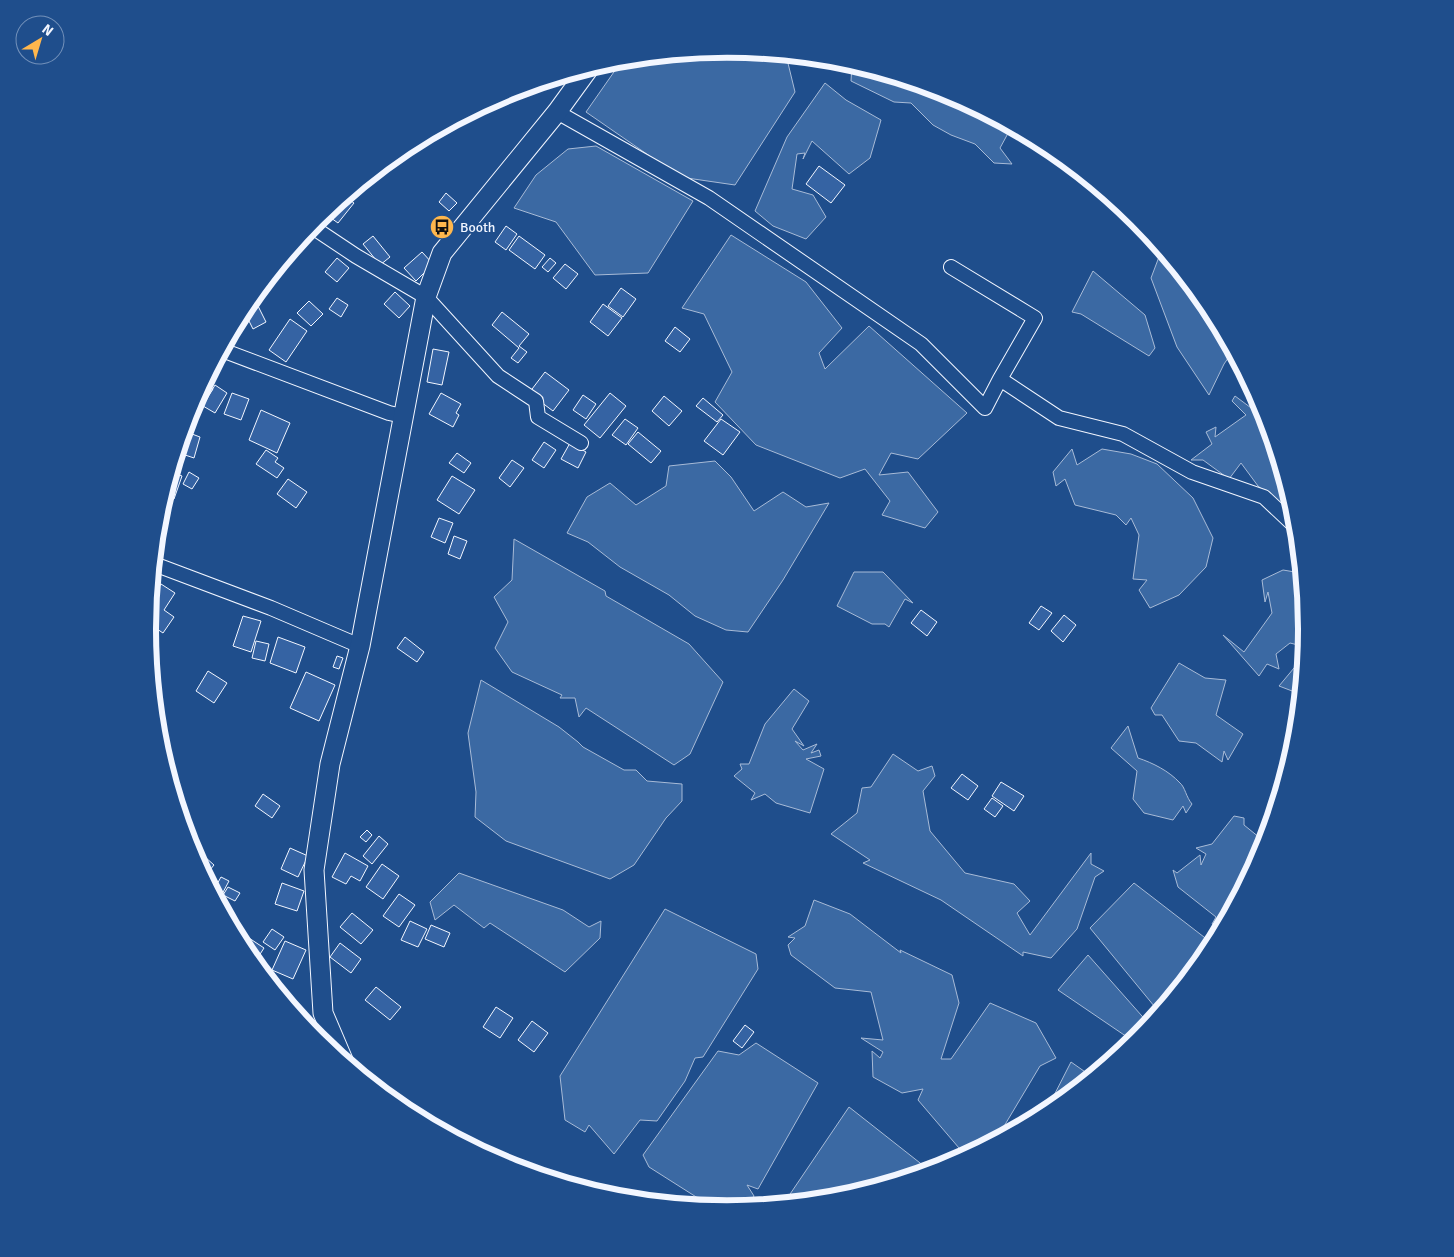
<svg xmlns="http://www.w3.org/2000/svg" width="1454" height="1257" viewBox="0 0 1454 1257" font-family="Signika,sans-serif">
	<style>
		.water { fill: #3b69a3; stroke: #a8bbd7 }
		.building { fill: #3563a3; stroke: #f2f6ff }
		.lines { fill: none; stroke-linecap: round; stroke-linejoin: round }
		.minor-casing { stroke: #f2f6ff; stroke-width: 16 }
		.secondary-casing { stroke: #f2f6ff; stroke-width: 21 }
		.minor { stroke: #1f4e8c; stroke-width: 14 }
		.secondary { stroke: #1f4e8c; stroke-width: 19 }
		.labels { text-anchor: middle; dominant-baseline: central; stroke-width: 4; stroke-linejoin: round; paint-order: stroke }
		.poi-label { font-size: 14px; fill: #f2f6ff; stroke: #1f4e8c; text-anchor: start }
		.rim { fill: none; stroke: #f2f6ff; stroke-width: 6 }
	</style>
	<rect width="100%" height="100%" fill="#1f4e8c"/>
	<path class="water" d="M727 49 786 55 795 92 735 185 680 177 586 112 623 59Z
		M852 64 949 93 1012 126 1000 148 1012 164 994 163 975 144 951 135 933 125 911 103 894 102 851 81Z
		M825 83 846 100 881 120 870 158 849 174 812 141 803 159 805 153 797 154 792 189 813 195 826 217 806 239 773 226 755 211 787 137Z
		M596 146 693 201 648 273 595 275 556 222 514 208 536 175 568 149Z
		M731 235 806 282 842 328 819 353 825 369 869 326 967 413 918 459 891 453 879 475 908 472 938 512 925 528 882 515 890 501 865 469 840 478 756 445 715 402 732 372 704 314 682 308Z
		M1162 249 1209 307 1233 351 1224 364 1209 395 1177 347 1151 278Z
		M1093 271 1145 315 1155 348 1149 356 1081 314 1072 312Z
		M1235 396 1266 419 1296 517 1258 486 1241 463 1229 479 1203 460H1191L1212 444 1206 432 1216 427 1215 437 1246 415 1232 401Z
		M1072 449 1077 465 1102 449 1131 454 1157 464 1193 498 1213 538 1206 567 1179 595 1150 608 1139 590 1147 580 1133 579 1139 535 1131 518 1126 525 1116 515 1075 505 1065 479 1056 486 1053 472Z
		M715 461 731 477 754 511 783 492 806 507 829 503 783 580 748 632 726 630 695 616 669 595 620 567 588 542 567 533 587 497 610 483 636 505 666 486 669 466Z
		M514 539 605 591 606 596 689 644 723 682 690 754 674 765 586 708 579 717 575 698H560L562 695 512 672 495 648 508 622 494 597 512 580Z
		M1283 570 1301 573 1307 629 1300 694 1279 686 1304 656 1298 645 1290 643 1276 654 1279 669 1267 664 1259 676 1223 635 1244 652 1272 613 1268 592 1265 602 1262 580Z
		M854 572H883L913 603 905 599 889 627 885 624H872L837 606Z
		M1179 663 1205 678 1226 680 1216 715 1243 734 1228 760 1224 751 1222 762 1196 743 1179 741 1162 715H1155L1151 708Z
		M481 680 559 727 578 742 583 747 624 770H636L647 781 682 784V801L666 818 634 865 610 879 506 841 475 817 476 792 468 733Z
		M794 689 809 701 792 729 804 746 795 741 803 750 817 744 811 753 819 750 821 756 806 759 824 769 810 813 776 803 765 794 751 800 755 793 734 776 742 769 740 764H749L765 724Z
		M1128 726 1138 758C1153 763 1169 771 1180 783 1185 787 1186 797 1192 804L1186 813 1183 806 1173 820 1144 813 1133 799 1137 771 1111 748Z
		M893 754 918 771 932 766 935 776 923 791 930 831 965 873 1014 884 1030 901 1017 913 1030 935 1091 853V864L1104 871 1095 877 1077 929 1051 958 1023 952V956L941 900 863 863 870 860 831 834 857 813 862 788 871 787Z
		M1234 816 1244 818V825L1265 842 1263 851 1222 926 1212 924 1216 917 1178 887 1173 870 1177 873 1200 855 1201 865 1206 854 1196 848 1212 844Z
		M459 873 563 910 589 927 601 921 600 938 565 972 490 923 484 928 454 905 435 920 430 902Z
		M1134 883 1213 944 1209 951 1159 1012 1090 928Z
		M814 900 850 914 901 953 900 950 952 975 959 1003 941 1059H951L990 1003 1036 1023 1056 1058 1040 1066 997 1138 965 1155 918 1100 923 1089 902 1093 873 1077 872 1051 880 1058 883 1052 861 1038 883 1040 871 992 835 988 791 955 788 945 795 938 788 937 805 926Z
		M665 909 756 954 758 969 703 1057 695 1058 685 1081 657 1121 640 1120 614 1154 589 1125 585 1132 565 1120 560 1076Z
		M1088 955 1149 1024 1133 1041 1058 990Z
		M756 1043 818 1083 758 1189 747 1185 754 1196 749 1206 727 1208 712 1207 649 1167 643 1155 718 1051 739 1055Z
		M1071 1062 1091 1076 1045 1113Z
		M849 1107 929 1170 840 1197 784 1203Z"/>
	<path class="building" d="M819 166 845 185 831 203 806 184Z
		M446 193 457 203 449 211 439 202Z
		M344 196 354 203 338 223 324 213Z
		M506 226 517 234 506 250 495 242Z
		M373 236 390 257 380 265 363 244Z
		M519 236 545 255 535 269 509 250Z
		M422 252 433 264 416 281 404 268Z
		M337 258 349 268 337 282 325 272Z
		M550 258 556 263 548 272 542 267Z
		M565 264 578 274 566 289 553 278Z
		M621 288 636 299 623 317 608 306Z
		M395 292 410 306 399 318 384 304Z
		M337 298 348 305 341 317 329 309Z
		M309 301 323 314 311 326 297 313Z
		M603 304 622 318 608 336 590 322Z
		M258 306 266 322 253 329 245 313Z
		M502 312 529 334 519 346 527 352 518 363 511 358 519 348 492 325Z
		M290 319 307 331 286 362 269 350Z
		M675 327 690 339 680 352 665 341Z
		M433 349 449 352 442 385 427 382Z
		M545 372 569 390 553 411 529 393Z
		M204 383 213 389 197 412 191 408Z
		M215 385 227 393 215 413 203 406Z
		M232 393 249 399 241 420 224 414Z
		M441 393 461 404 456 413 459 415 453 427 429 414Z
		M610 393 626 406 600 438 584 425Z
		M583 395 596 404 586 419 573 410Z
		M664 396 682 411 669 426 652 411Z
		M703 398 723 415 717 422 696 406Z
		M261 410 290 423 277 453 249 440Z
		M625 419 638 428 626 445 612 435Z
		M721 419 740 432 723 455 704 441Z
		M184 432 190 434 183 454 177 453Z
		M638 432 661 451 651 463 628 444Z
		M192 434 200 437 194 458 185 455Z
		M544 442 556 450 544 468 532 460Z
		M570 443 586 452 578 468 561 459Z
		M266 450 278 458 275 462 284 468 277 478 256 464Z
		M457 453 471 463 464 473 449 463Z
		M512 460 524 468 510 487 499 478Z
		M172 472 182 476 174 499 165 495Z
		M189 472 199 478 192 489 183 484Z
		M452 476 475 490 459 514 437 500Z
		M288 479 307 492 296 508 277 494Z
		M160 509 170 512 164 536 157 534Z
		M439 518 453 523 445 543 431 537Z
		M454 536 467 541 460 559 448 554Z
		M161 584 175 593 164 610 174 617 163 633 148 623 150 600Z
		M1041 606 1052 613 1039 630 1029 623Z
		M921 610 937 622 927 636 911 623Z
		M1064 615 1076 625 1063 642 1051 631Z
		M243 616 261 621 251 652 233 646Z
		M278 637 305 647 296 673 270 663Z
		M405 637 424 652 417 662 397 648Z
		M256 641 269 644 265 661 252 658Z
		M337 656 343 658 339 669 333 667Z
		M208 671 227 683 214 703 196 691Z
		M306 672 335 685 319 721 290 708Z
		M962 774 978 786 968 800 951 788Z
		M1001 782 1024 796 1014 811 992 796Z
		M263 794 280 806 272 818 255 806Z
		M992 798 1003 806 995 817 984 809Z
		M367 830 372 835 366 842 360 837Z
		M379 836 388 844 372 864 363 856Z
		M290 848 308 856 298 877 281 869Z
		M196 849 214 865 205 876 193 853Z
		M345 853 368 866 360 881 351 876 346 884 332 877Z
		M382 864 399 876 383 899 366 887Z
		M221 877 229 881 221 896 213 891Z
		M282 883 304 891 297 911 275 904Z
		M228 887 240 893 235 901 223 895Z
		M399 894 415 905 399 927 383 916Z
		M352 913 373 930 361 944 340 927Z
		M410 921 427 929 418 947 401 940Z
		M431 925 450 933 444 947 425 939Z
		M272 929 284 937 275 950 263 942Z
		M237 930 264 948 255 962 245 950 235 932Z
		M285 941 306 950 293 979 272 970Z
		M340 943 361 959 351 973 330 957Z
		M376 987 401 1007 390 1020 365 1000Z
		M496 1007 513 1018 500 1038 483 1027Z
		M532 1021 548 1033 534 1052 518 1040Z
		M745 1025 754 1032 742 1048 733 1041Z"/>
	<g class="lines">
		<g class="minor-casing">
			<path id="minor" d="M557 112 709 198 921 344 985 408 1000 379 1035 318 951 267
				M311 226 356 256 426 297 498 376 536 401 538 417 581 443
				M222 350 389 413 403 416
				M1000 379 1059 418 1123 434 1192 472 1264 497 1297 528
				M154 564 271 608 360 646"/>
		</g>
		<g class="secondary-casing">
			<path id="secondary" d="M343 1060 323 1013 314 870 330 764 360 646 426 297 442 253 557 112 589 68"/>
		</g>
		<use href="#minor" class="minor"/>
		<use href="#secondary" class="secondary"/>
	</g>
	<defs>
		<g id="bus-disc" transform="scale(1.25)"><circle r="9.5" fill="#ffb74d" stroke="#1f4e8c"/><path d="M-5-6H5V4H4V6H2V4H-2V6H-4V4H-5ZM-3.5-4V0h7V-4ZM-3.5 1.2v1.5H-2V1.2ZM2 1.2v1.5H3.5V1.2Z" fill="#111"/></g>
	</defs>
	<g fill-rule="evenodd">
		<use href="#bus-disc" x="442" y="227"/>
	</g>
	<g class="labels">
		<g class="poi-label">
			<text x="460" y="227">Booth</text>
		</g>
	</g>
	<path d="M0 0H1454V1257H0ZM156 629a571 571 0 1 1 1142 0a571 571 0 1 1-1142 0Z" fill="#1f4e8c" fill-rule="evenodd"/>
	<path class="rim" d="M156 629a571 571 0 1 1 1142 0a571 571 0 1 1-1142 0Z"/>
	<g transform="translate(40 40) rotate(38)"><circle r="24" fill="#1f4e8c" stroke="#7391ba"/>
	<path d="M0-4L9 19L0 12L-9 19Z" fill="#ffb74d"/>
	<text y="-8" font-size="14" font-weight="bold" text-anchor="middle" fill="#f2f6ff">N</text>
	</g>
</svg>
